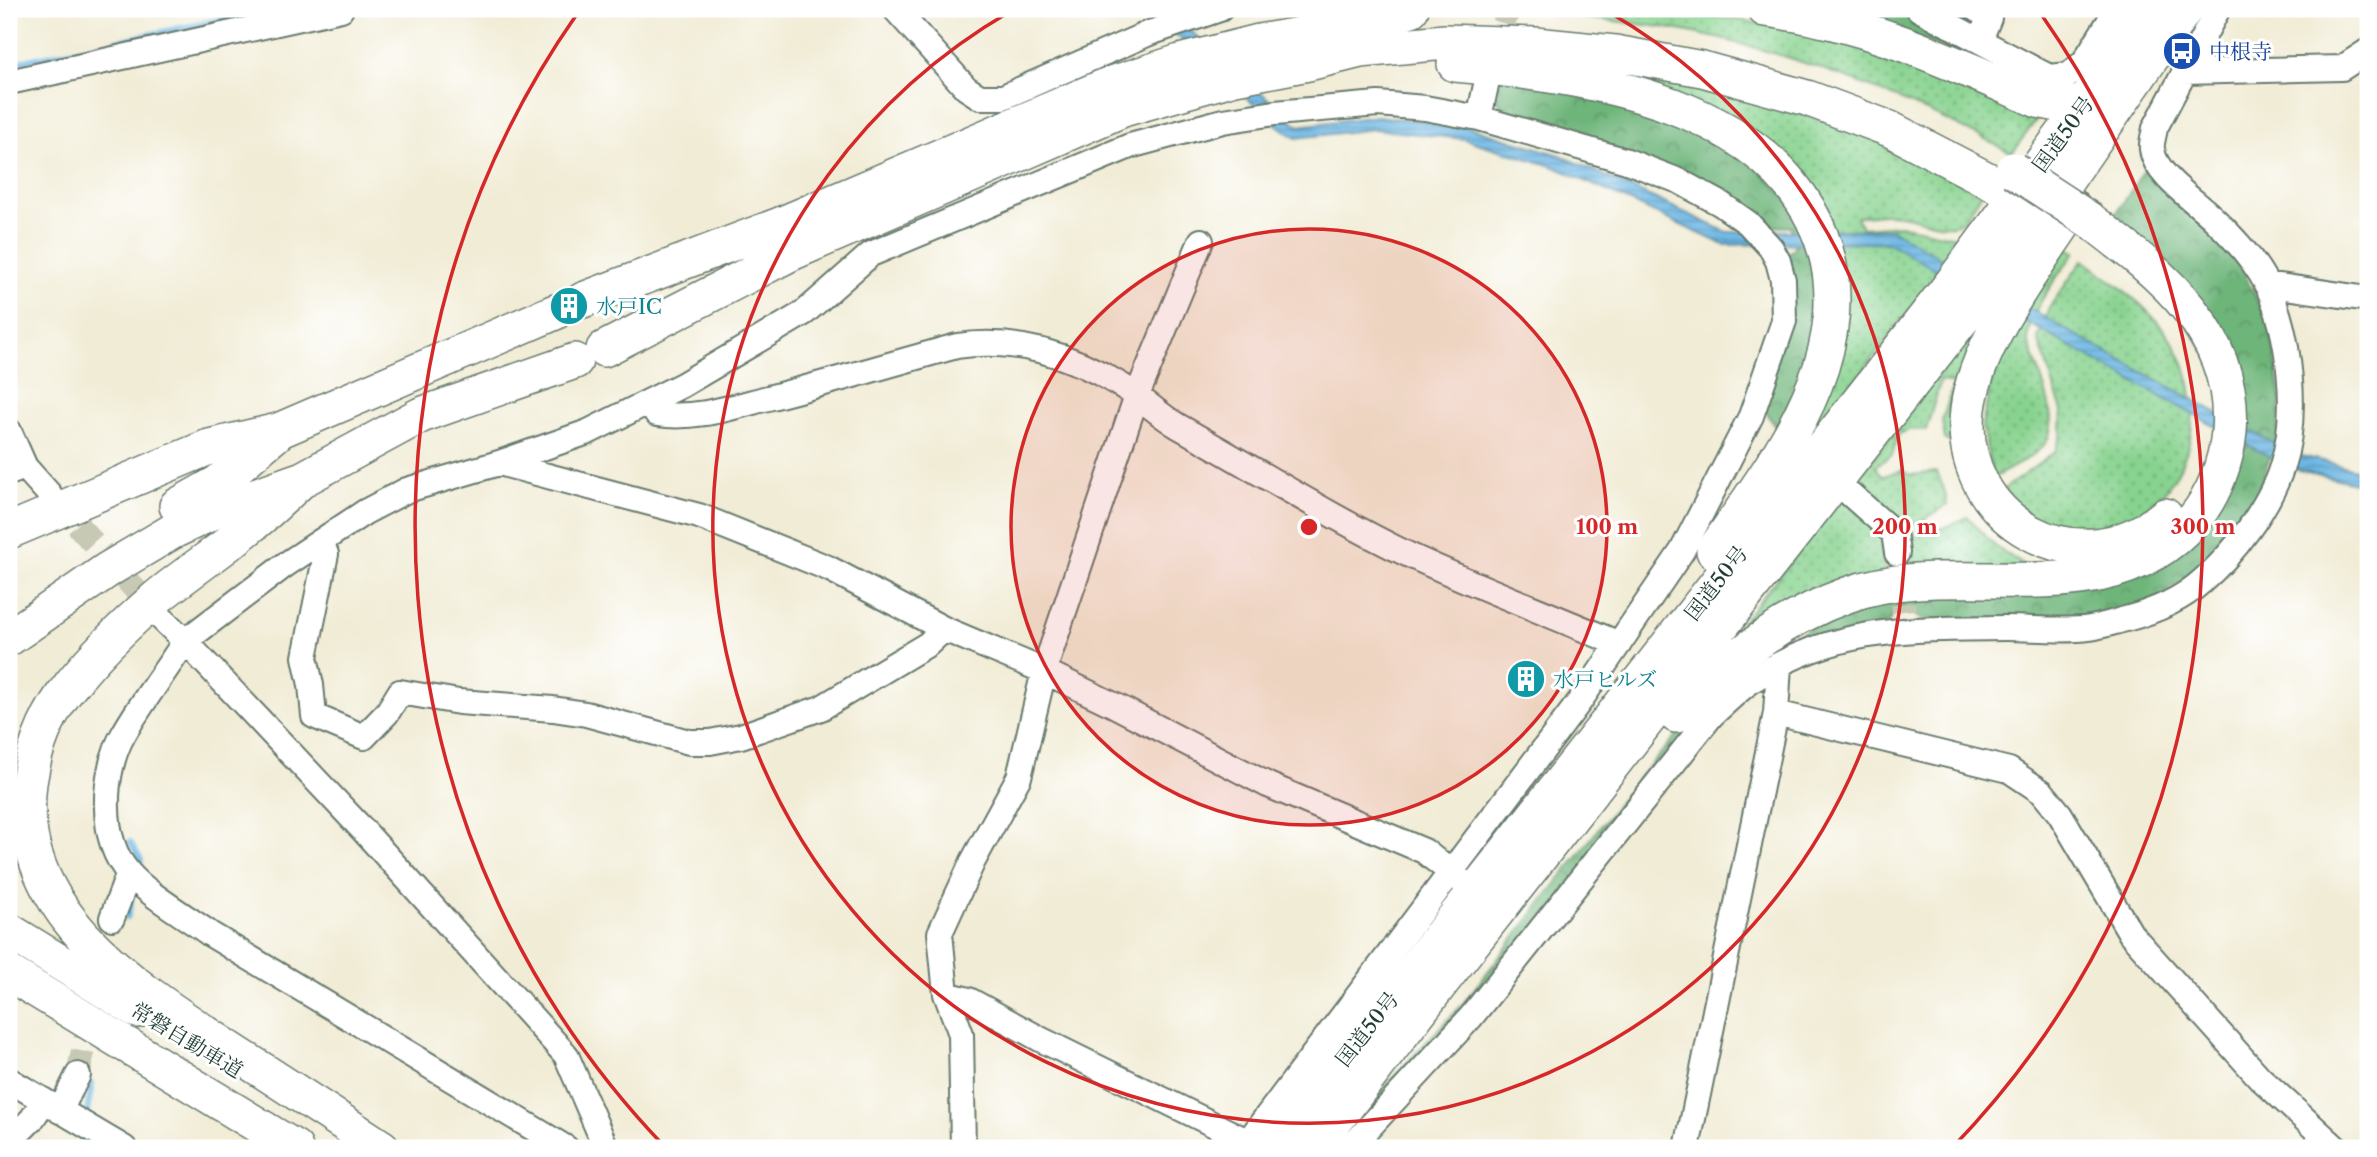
<svg xmlns="http://www.w3.org/2000/svg" width="2377" height="1157" viewBox="0 0 2377 1157" font-family="'Libre Caslon Text','Noto Serif JP',serif">
	<style>
		.green { fill: url(#green-dots); stroke: #548862; stroke-width: 2 }
		.forest { fill: url(#forest-crowns); stroke: #467957; stroke-width: 2 }
		.water { fill: url(#water-rules); stroke: #447a8c; stroke-width: 2 }
		.lines { fill: none; stroke-linecap: round; stroke-linejoin: round }
		.stream { stroke: #6ab6e4; stroke-width: 6 }
		.minor-tunnel { stroke: #c7c9b5; stroke-width: 24; stroke-dasharray: 24 12; stroke-linecap: butt }
		.minor-casing { stroke: #687a6c; stroke-width: 28 }
		.highway-casing { stroke: #687a6c; stroke-width: 38 }
		.minor { stroke: #fff; stroke-width: 24 }
		.highway { stroke: #fff; stroke-width: 35 }
		.highway-bridge-casing { stroke: #687a6c; stroke-width: 38; stroke-linecap: butt }
		.highway-bridge { stroke: #fff; stroke-width: 35 }
		.ring { fill: none; stroke: #d62828; stroke-width: 3.5 }
		.labels { text-anchor: middle; dominant-baseline: central; stroke-width: 6; stroke-linejoin: round; paint-order: stroke }
		.transit-label { font-size: 21px; fill: #164399; stroke: #fff; text-anchor: start }
		.street-label { font-size: 21px; fill: #1f3d34; stroke: #fff }
		.culture-label { font-size: 21px; fill: #0d838f; stroke: #fff; text-anchor: start }
		.centre { fill: #d62828; stroke: #fff; stroke-width: 3.5 }
		.ring-label { font-size: 21px; text-anchor: middle; font-weight: bold; fill: #d62828; stroke: #fff; stroke-width: 6; stroke-linejoin: round; paint-order: stroke }
	</style>
	<defs>
		<pattern id="green-dots" width="8" height="8" patternUnits="userSpaceOnUse" patternTransform="scale(1.75)"><rect width="8" height="8" fill="#88d38f"/><path d="M2 2h.1M6 6h.1" fill="none" stroke="#6fac76" stroke-width="1.8" stroke-linecap="round"/></pattern>
		<pattern id="forest-crowns" width="20" height="18" patternUnits="userSpaceOnUse" patternTransform="scale(1.75)"><rect width="20" height="18" fill="#6eb57a"/><path d="M2 6a3 3 0 1 1 6 0M12 15a3 3 0 1 1 6 0" fill="none" stroke="#5a9465"/></pattern>
		<pattern id="water-rules" width="6" height="5" patternUnits="userSpaceOnUse" patternTransform="scale(1.75)"><rect width="6" height="5" fill="#6ab6e4"/><path d="M0 2.5h6" fill="none" stroke="#5795ba"/></pattern>
	</defs>
	<rect width="100%" height="100%" fill="#fff"/>
	<filter id="ink" filterUnits="userSpaceOnUse"><feTurbulence type="fractalNoise" baseFrequency=".0143" numOctaves="2"/><feDisplacementMap in="SourceGraphic" scale="14" xChannelSelector="R" yChannelSelector="G"/><feConvolveMatrix kernelMatrix="1 2 1 2 8 2 1 2 1" color-interpolation-filters="sRGB"/></filter>
	<filter id="wash" filterUnits="userSpaceOnUse"><feTurbulence type="fractalNoise" baseFrequency=".00686" numOctaves="4" result="noise"/><feDisplacementMap in="SourceGraphic" scale="28" xChannelSelector="R" yChannelSelector="G"/><feGaussianBlur stdDeviation="1.57" result="paint"/><feColorMatrix in="noise" values="0 0 0 0 0 0 0 0 0 0 0 0 0 0 0 0 0 1.4 0 .05"/><feComposite in="paint" operator="in"/></filter>
	<g filter="url(#wash)">
		<rect width="100%" height="100%" fill="#f1ecd5"/>
		<path class="green" d="M1589 10 1726 18 1849 38 1971 86 2017 111 2039 116 2012 153C1910 99 1803 55 1689 32 1645 23 1598 20 1552 14Z
			M1556 59 1656 73 1844 125 1982 193C1976 201 1968 218 1959 223 1949 230 1918 218 1906 216 1889 212 1874 215 1857 217L1862 228 1900 225 1955 237 1963 235 1989 199 1994 202 1829 414 1801 440 1840 260Z
			M2064 247 2075 252C2056 279 2031 307 2028 340 2036 368 2067 427 2040 449 2027 461 2009 469 1993 478L1982 426 1995 363Z
			M2083 260C2120 287 2161 314 2181 357 2214 427 2176 519 2096 531 2088 532 2078 529 2070 528 2036 523 2024 518 2004 489L2055 452 2061 434 2062 411 2038 338 2051 305Z
			M1995 312 1959 446 1945 440 1942 421 1954 384 1941 380 1926 430 1911 429 1899 434 1892 455 1875 466 1883 476 1902 470 1911 475 1936 472C1943 483 1946 492 1947 505L1925 519 1908 526 1852 486 1975 328Z
			M1842 499 1881 529 1885 571 1715 665 1736 629Z
			M1968 517 1995 546 2028 568 1903 569 1906 537 1920 531 1944 528Z"/>
		<path class="forest" d="M1838 9H1902L1908 11 1960 35 2014 75Z
			M1500 75 1622 103 1748 158 1788 200 1821 285 1811 353 1777 430 1764 408 1786 255 1795 248 1791 227 1766 226 1508 115 1497 100Z
			M2146 167 2234 254 2271 327 2281 398 2277 437 2255 502 2221 548 2194 572 2155 601 2097 617 1922 620 1912 613 1895 611 1888 624 1759 665 1471 1006 1340 1148H1332L1364 1107 1461 1006 1628 791 1708 699 1754 657 1857 604 2160 563 2243 408 2114 217Z"/>
		<path class="water" d="M1147 9H1166L1299 126 1377 116 1466 126 1560 155 1727 232 1891 229 2084 340 2293 454 2368 472V486L2290 468 2046 333 1887 242 1724 245 1555 167 1464 139 1374 129 1296 138 1277 125Z"/>
		<g class="lines">
			<path class="stream" d="M115 42 271 9
				M9 64 101 45
				M130 842 141 860 140 864
				M127 918 131 902
				M87 1112 92 1084
				M82 1137V1144L89 1148"/>
		</g>
	</g>
	<g filter="url(#ink)">
		<g class="lines">
			<path class="minor-tunnel" d="M1493 58 1508 9
				M53 498 159 616
				M1899 568 1904 611
				M78 1075 92 1007"/>
			<g class="minor-casing">
				<path id="minor" d="M895 9 966 88 980 97H1003L1147 34 1220 9
					M1919 9 2049 77 2069 75 2084 62 2117 9
					M1977 9 1989 18 1980 40
					M2184 72 2342 68 2368 51
					M9 82 341 9
					M1479 118 1486 85
					M2266 284 2368 299
					M649 402 657 414C695 420 732 407 768 398 832 382 894 363 957 346 1015 337 1073 355 1122 386 1142 398 1158 414 1178 426 1255 469 1330 517 1409 555 1478 587 1549 614 1619 644
					M9 431 25 467
					M499 463 699 516 828 568 944 629 1044 671 1116 706 1268 785 1424 851 1463 882
					M9 473 25 467 50 495
					M1850 494 1894 533 1897 553
					M321 542 326 554 305 657 311 685 314 716 364 737 387 713 400 692 459 702 553 709 586 714 689 742H710L741 736 821 708 928 644 944 629
					M159 616 185 641C165 672 141 703 123 735 102 772 99 840 129 873 147 894 187 917 210 934L566 1148
					M1776 713 2009 770 2042 792 2060 814 2131 934 2260 1078 2336 1148
					M112 918 129 873
					M946 994 969 1000 1040 1039 1261 1148
					M9 1080 124 1148
					M60 1111 78 1075
					M9 1142 32 1119 44 1101
					M606 1148 566 1055 364 831 185 641 285 565 365 512 407 490 499 463 588 432 682 385 804 313 871 254 1130 146 1223 121 1275 113 1378 104 1425 108 1479 118 1627 161 1679 181 1721 204 1748 223 1771 248 1778 261 1783 280 1784 321 1751 416 1682 551 1580 701 1243 1148
					M963 1148 961 1034 946 994 940 933 973 861 1019 777 1044 671 1136 398 1201 241
					M1350 1148 1471 1017 1711 716C1724 704 1737 691 1751 681 1833 626 1912 629 2005 628 2033 628 2063 632 2090 628 2102 626 2114 622 2126 619 2152 612 2181 600 2201 582 2233 555 2270 506 2282 466 2299 414 2290 334 2267 285 2255 261 2233 237 2214 219 2196 201 2155 176 2152 149 2151 143 2154 135 2155 128L2218 9
					M1687 1148 1776 713 1779 665"/>
			</g>
			<g class="highway-casing">
				<path id="highway" d="M1765 9C1866 22 1946 60 2038 100L2053 103 2084 104
					M1455 64C1584 75 1781 102 1825 249 1838 293 1832 341 1815 384 1792 444 1750 498 1714 551
					M2074 208C2038 264 1976 342 1968 409 1955 521 2078 589 2165 516
					M583 300 780 225 1106 86 1180 62 1259 42 1339 28 1411 9
					M604 349 791 253 1123 109 1235 77 1308 63 1360 50 1445 42 1535 45 1615 53 1702 69 1807 98 1890 129 2001 187
					M303 479C285 495 267 513 248 528 218 553 185 574 155 599 124 626 95 654 70 686 47 714 34 748 29 783 13 914 137 988 231 1050 282 1083 332 1115 382 1148
					M177 506 218 483 276 434
					M9 531 209 447 278 431 555 312
					M9 638 109 569 173 531 221 508 303 479 421 415 575 361
					M1676 715C1724 663 1780 619 1847 595 1960 553 2106 623 2194 519 2214 495 2226 463 2229 432 2237 333 2162 275 2091 221
					M9 931 137 1010
					M9 973 295 1148
					M1274 1148 1953 282 2064 133 2129 39 2147 9
					M1314 1148 1440 984 2032 230 2185 9"/>
			</g>
			<use href="#minor" class="minor"/>
			<use href="#highway" class="highway"/>
			<g class="highway-bridge-casing">
				<path id="highway-bridge" d="M2013 170 2091 221"/>
			</g>
			<use href="#highway-bridge" class="highway-bridge"/>
		</g>
	</g>
	<circle cx="1309" cy="527" r="298" fill="#d62828" fill-opacity=".12"/>
	<g class="ring">
		<circle cx="1309" cy="527" r="298"/>
		<path d="M1607 11A596 596 0 1 1 1011 11"/>
		<path d="M666 1148A894 894 0 0 1 577 14M2041 14A894 894 0 0 1 1952 1148"/>
	</g>
	<defs>
		<g id="bus-disc" transform="scale(2.0125)"><circle r="9.5" fill="#1a4fb4" stroke="#fff"/><path d="M-5-6H5V4H4V6H2V4H-2V6H-4V4H-5ZM-3.5-4V0h7V-4ZM-3.5 1.2v1.5H-2V1.2ZM2 1.2v1.5H3.5V1.2Z" fill="#fff"/></g>
		<g id="building-disc" transform="scale(2.0125)"><circle r="9.5" fill="#0f9aa8" stroke="#fff"/><path d="M-4-6H4V6H1V3H-1V6H-4ZM-2.5-4.3h1.7v1.8h-1.7ZM.8-4.3h1.7v1.8H.8ZM-2.5-1h1.7V.8h-1.7ZM.8-1h1.7V.8H.8Z" fill="#fff"/></g>
	</defs>
	<g fill-rule="evenodd">
		<use href="#bus-disc" x="2182" y="51"/>
		<use href="#building-disc" x="569" y="306"/>
		<use href="#building-disc" x="1526" y="679"/>
	</g>
	<g class="labels">
		<g class="transit-label">
			<text x="2209" y="51">中根寺</text>
		</g>
		<g class="street-label">
			<text transform="translate(2063 134) rotate(-54)">国道50号</text>
			<text transform="translate(1716 583) rotate(-52)">国道50号</text>
			<text transform="translate(1367 1029) rotate(-52)">国道50号</text>
			<text transform="translate(187 1040) rotate(31)">常磐自動車道</text>
		</g>
		<g class="culture-label">
			<text x="596" y="306">水戸IC</text>
			<text x="1553" y="679">水戸ヒルズ</text>
		</g>
	</g>
	<circle cx="1309" cy="527" r="10" class="centre"/>
	<g class="ring-label">
		<text x="1607" y="534">100 m</text>
		<text x="1905" y="534">200 m</text>
		<text x="2203" y="534">300 m</text>
	</g>
	<rect width="2377" height="1157" fill="none" stroke="#fff" stroke-width="35"/>
</svg>
